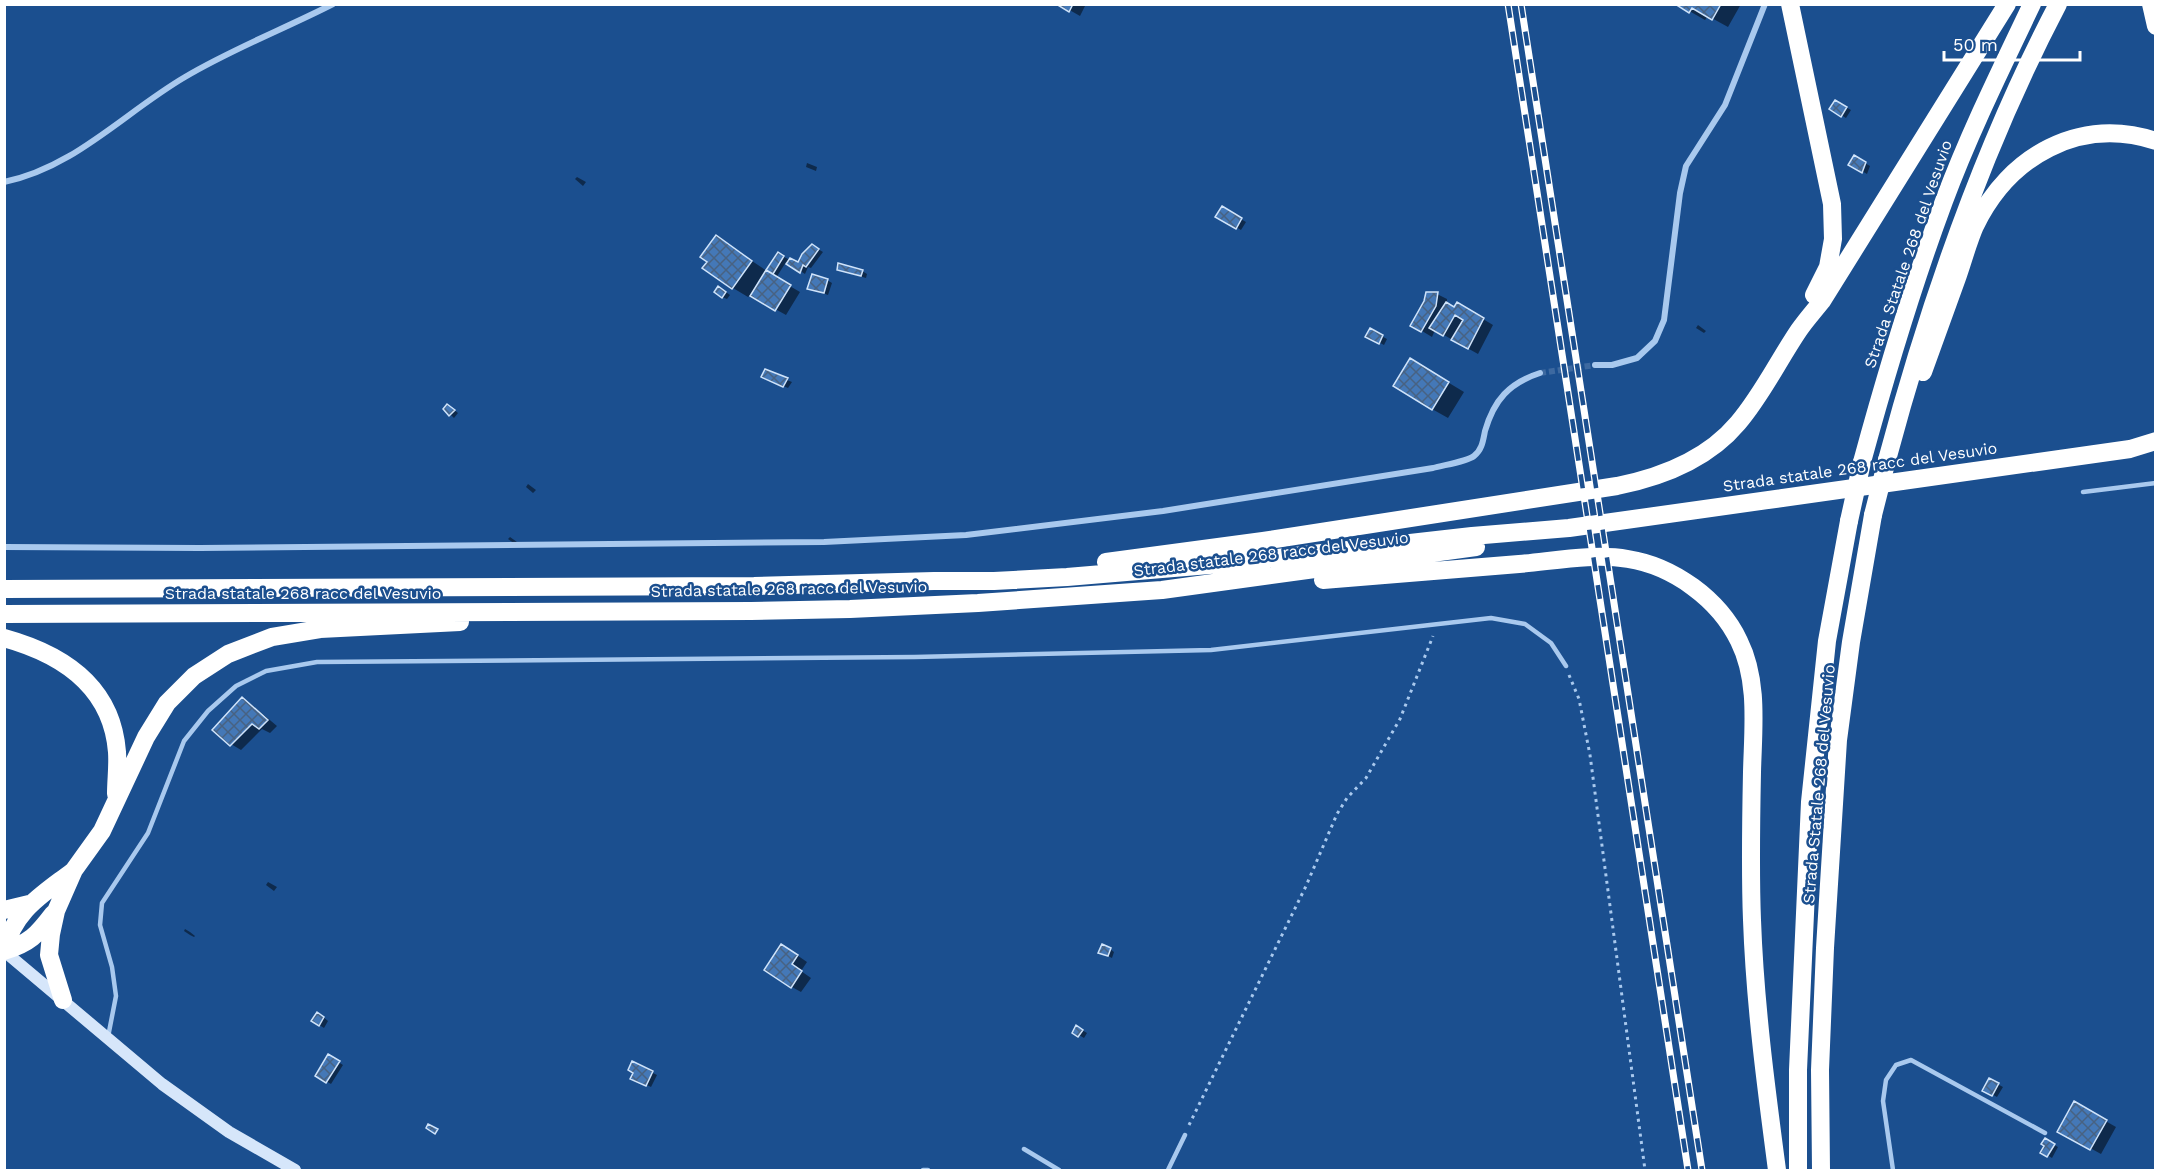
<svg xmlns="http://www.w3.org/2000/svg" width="2160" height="1175" viewBox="0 0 2160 1175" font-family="'Work Sans',sans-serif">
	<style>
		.shadow { fill: #0007 }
		.building { fill: url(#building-cross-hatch); stroke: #cfe3fa; stroke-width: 1.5 }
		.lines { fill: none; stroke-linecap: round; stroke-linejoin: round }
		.street-tunnel { stroke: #3d69a0; stroke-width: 6; stroke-dasharray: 6 3; stroke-linecap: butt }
		.path { stroke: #a9c9ee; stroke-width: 3; stroke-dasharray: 3 4.5; stroke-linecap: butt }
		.lane { stroke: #a9c9ee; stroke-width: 4.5 }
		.street { stroke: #a9c9ee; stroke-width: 6 }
		.secondary { stroke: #d6e6fa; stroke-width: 12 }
		.highway { stroke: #fff; stroke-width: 18 }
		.rail-casing { stroke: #fff; stroke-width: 7 }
		.rail { stroke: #1b4f8f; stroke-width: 4.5; stroke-dasharray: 14; stroke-linecap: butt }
		.highway-bridge { stroke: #fff; stroke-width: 18 }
		.labels { text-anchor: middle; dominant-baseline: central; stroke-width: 5; stroke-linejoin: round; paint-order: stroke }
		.street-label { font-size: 16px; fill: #fff; stroke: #1b4f8f }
	</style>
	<defs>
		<pattern id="building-cross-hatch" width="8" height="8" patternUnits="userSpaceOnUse" patternTransform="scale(1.5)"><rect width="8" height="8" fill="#4478b7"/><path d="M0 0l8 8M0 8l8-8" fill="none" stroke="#486282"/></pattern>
	</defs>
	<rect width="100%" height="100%" fill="#1b4f8f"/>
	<path class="shadow" d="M1059 4H1086L1080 16Z
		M1677 4H1741L1728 27 1708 16 1705 20Z
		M1836 102 1851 110 1846 118 1831 109Z
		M1854 157 1870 166 1867 174 1850 164Z
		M807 163 817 167 816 171 806 167Z
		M577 177 586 182 583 186 575 179Z
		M1222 208 1246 222 1241 230 1217 216Z
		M716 237 767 271 778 254 798 264 813 246 823 252 811 268 808 267 805 274 786 262 776 278 800 292 786 315 750 295 748 297 733 288 704 268 709 262Z
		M838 270 862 271 867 274 866 278Z
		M827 280 832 283 828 295 809 288Z
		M723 290 730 295 727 299 722 297Z
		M1437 294 1447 299V304L1455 308 1458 304 1493 325 1478 354 1435 330 1432 337 1412 325Z
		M1698 325 1706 331 1704 333 1696 328Z
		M1370 330 1387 339 1384 345 1367 336Z
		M1426 369 1464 392 1448 418 1432 409Z
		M766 371 787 380 792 382 788 388 767 379Z
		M452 408 458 413 454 418 445 409Z
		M528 484 536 490 533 493 526 487Z
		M510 537 517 542 515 544 508 539Z
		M242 699 252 705 277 726 270 733 262 729 241 750 231 744Z
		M268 882 277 887 274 891 266 885Z
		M185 929 190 932 195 936 194 937 190 935 184 931Z
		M1110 949 1114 952 1112 958 1100 952Z
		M791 951 807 962 801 971 811 978 801 992 792 987Z
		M322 1016 328 1021 324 1028 313 1021Z
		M1077 1027 1087 1033 1084 1038 1074 1032Z
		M329 1056 343 1065 331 1084 317 1076Z
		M633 1063 657 1075 651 1087 632 1078 635 1072Z
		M1990 1080 2003 1087 1997 1097 1984 1090Z
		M2074 1103 2116 1127 2101 1154 2059 1131Z
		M2045 1140 2058 1147 2052 1158 2042 1152 2046 1145Z"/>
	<path class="building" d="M1056 4H1073L1069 12Z
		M1675 4H1721L1712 20 1692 8 1689 13Z
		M1835 100 1847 107 1841 117 1829 109Z
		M1854 155 1866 162 1862 173 1848 165Z
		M1222 206 1242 218 1236 229 1215 217Z
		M716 235 752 261 732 289 702 268 707 262 700 257Z
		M812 244 819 249 806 267 803 265 800 273 786 264 790 258 798 262 802 254Z
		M778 252 784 256 773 274 766 270Z
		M838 263 863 270 861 276 837 270Z
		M766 270 791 285 775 311 750 296Z
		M812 274 828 279 824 293 807 289Z
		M718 286 726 292 722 298 714 292Z
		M1426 292H1438L1436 306 1421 332 1410 326 1424 301Z
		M1446 302 1454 307 1457 302 1484 318 1468 349 1451 340 1463 320 1455 315 1443 336 1429 328Z
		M1370 328 1383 335 1379 344 1365 337Z
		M1410 358 1449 382 1432 410 1393 386Z
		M765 369 788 378 783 387 761 377Z
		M447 404 455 410 449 416 443 409Z
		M242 697 268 720 259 729 252 724 230 746 212 730Z
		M781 944 798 955 792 964 802 971 791 988 764 970Z
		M1102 944 1111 948 1108 956 1098 953Z
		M317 1012 324 1017 319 1026 311 1021Z
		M1076 1025 1083 1030 1078 1037 1072 1033Z
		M328 1054 340 1061 326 1083 315 1076Z
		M632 1061 653 1071 646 1086 630 1079 633 1073 628 1070Z
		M1989 1078 1999 1083 1992 1096 1982 1091Z
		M2074 1101 2107 1120 2090 1150 2057 1132Z
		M428 1124 438 1129 435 1134 426 1128Z
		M2045 1138 2055 1144 2047 1157 2040 1153 2044 1146 2041 1144Z"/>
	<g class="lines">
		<path class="street-tunnel" d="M1540 373 1595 365"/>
		<path class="path" d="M1569 675 1579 699 1590 755 1645 1170
			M1189 1125 1306 886 1337 814 1347 798 1366 778 1400 719 1433 636"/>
		<path class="lane" d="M2083 492 2156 483
			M108 1037 116 996 112 967 100 925 102 903 148 833 184 741 208 711 236 686 266 671 317 662 915 657 1211 650 1491 618 1525 624 1551 643 1566 666
			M1024 1149 1059 1170
			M923 1170H928
			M1168 1170 1185 1135
			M1893 1170 1883 1101 1886 1080 1896 1065 1911 1060 2045 1133"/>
		<path class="street" d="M4 182C74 168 125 112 185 77 232 49 284 29 333 4
			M1595 365H1612L1637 358 1655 341 1664 320 1680 193 1686 166 1725 105 1765 4
			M4 547 200 548 824 542 966 535 1163 511 1433 468C1443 465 1466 462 1474 456 1482 450 1483 441 1485 431 1494 400 1509 383 1540 373"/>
		<path class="secondary" d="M4 951 162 1084 229 1132 295 1170"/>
		<path class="highway" d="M1790 4 1832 204 1833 239 1828 267 1814 295
			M2151 4 2156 26
			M1923 372C1934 341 1946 309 1957 278 1963 261 1968 242 1975 226 2009 156 2079 116 2156 141
			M1887 460C1929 303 1982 149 2058 4
			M1862 462C1886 374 1912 287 1944 201 1969 134 2001 69 2032 4
			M1106 562 1263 541 1617 486C1662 477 1707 460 1738 423 1762 395 1778 361 1799 330 1806 320 1814 311 1822 301L2007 4
			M1323 580C1388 575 1454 569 1519 564 1554 561 1593 553 1628 559 1673 566 1719 599 1739 641 1759 681 1753 729 1752 772 1751 821 1750 871 1752 920 1755 1004 1766 1087 1777 1170
			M4 589 754 586 934 581H994L1067 577 1233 563 1472 536 1569 528 2130 449 2156 441
			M4 614 751 611 850 609 978 603 1162 590 1476 547
			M4 638C62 654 112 686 117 752 118 766 116 780 116 794
			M4 910 29 904
			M4 951C14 910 42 895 73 871
			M4 951C30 943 37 935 53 914
			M63 1000 49 955 51 934 56 911 74 870 102 831 146 737 167 703 194 676 228 654 272 637 320 629 460 622
			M1798 1170V1070L1810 802 1827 641 1849 521
			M1821 1170 1820 1070 1825 948 1838 740 1851 642 1873 515"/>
		<g class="rail-casing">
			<path id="rail" d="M1508 4 1688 1170
				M1521 4 1702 1170"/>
		</g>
		<use href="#rail" class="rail"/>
		<path class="highway-bridge" d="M1873 515 1887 460
			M1849 521 1862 462"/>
	</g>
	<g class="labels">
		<g class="street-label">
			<text transform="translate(1908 254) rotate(-71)">Strada Statale 268 del Vesuvio</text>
			<text transform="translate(1860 467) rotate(-8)">Strada statale 268 racc del Vesuvio</text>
			<text transform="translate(1271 554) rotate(-7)">Strada statale 268 racc del Vesuvio</text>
			<text transform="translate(789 589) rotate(-1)">Strada statale 268 racc del Vesuvio</text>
			<text x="303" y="593">Strada statale 268 racc del Vesuvio</text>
			<text transform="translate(1819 784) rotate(-85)">Strada Statale 268 del Vesuvio</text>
		</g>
	</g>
	<rect width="2160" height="1175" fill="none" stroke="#ffffff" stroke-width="12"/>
	<path d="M1944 51v9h136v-9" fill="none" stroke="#ffffff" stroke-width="3"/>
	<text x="1953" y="51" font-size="18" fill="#ffffff" stroke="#1b4f8f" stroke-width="4.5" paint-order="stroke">50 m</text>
</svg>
